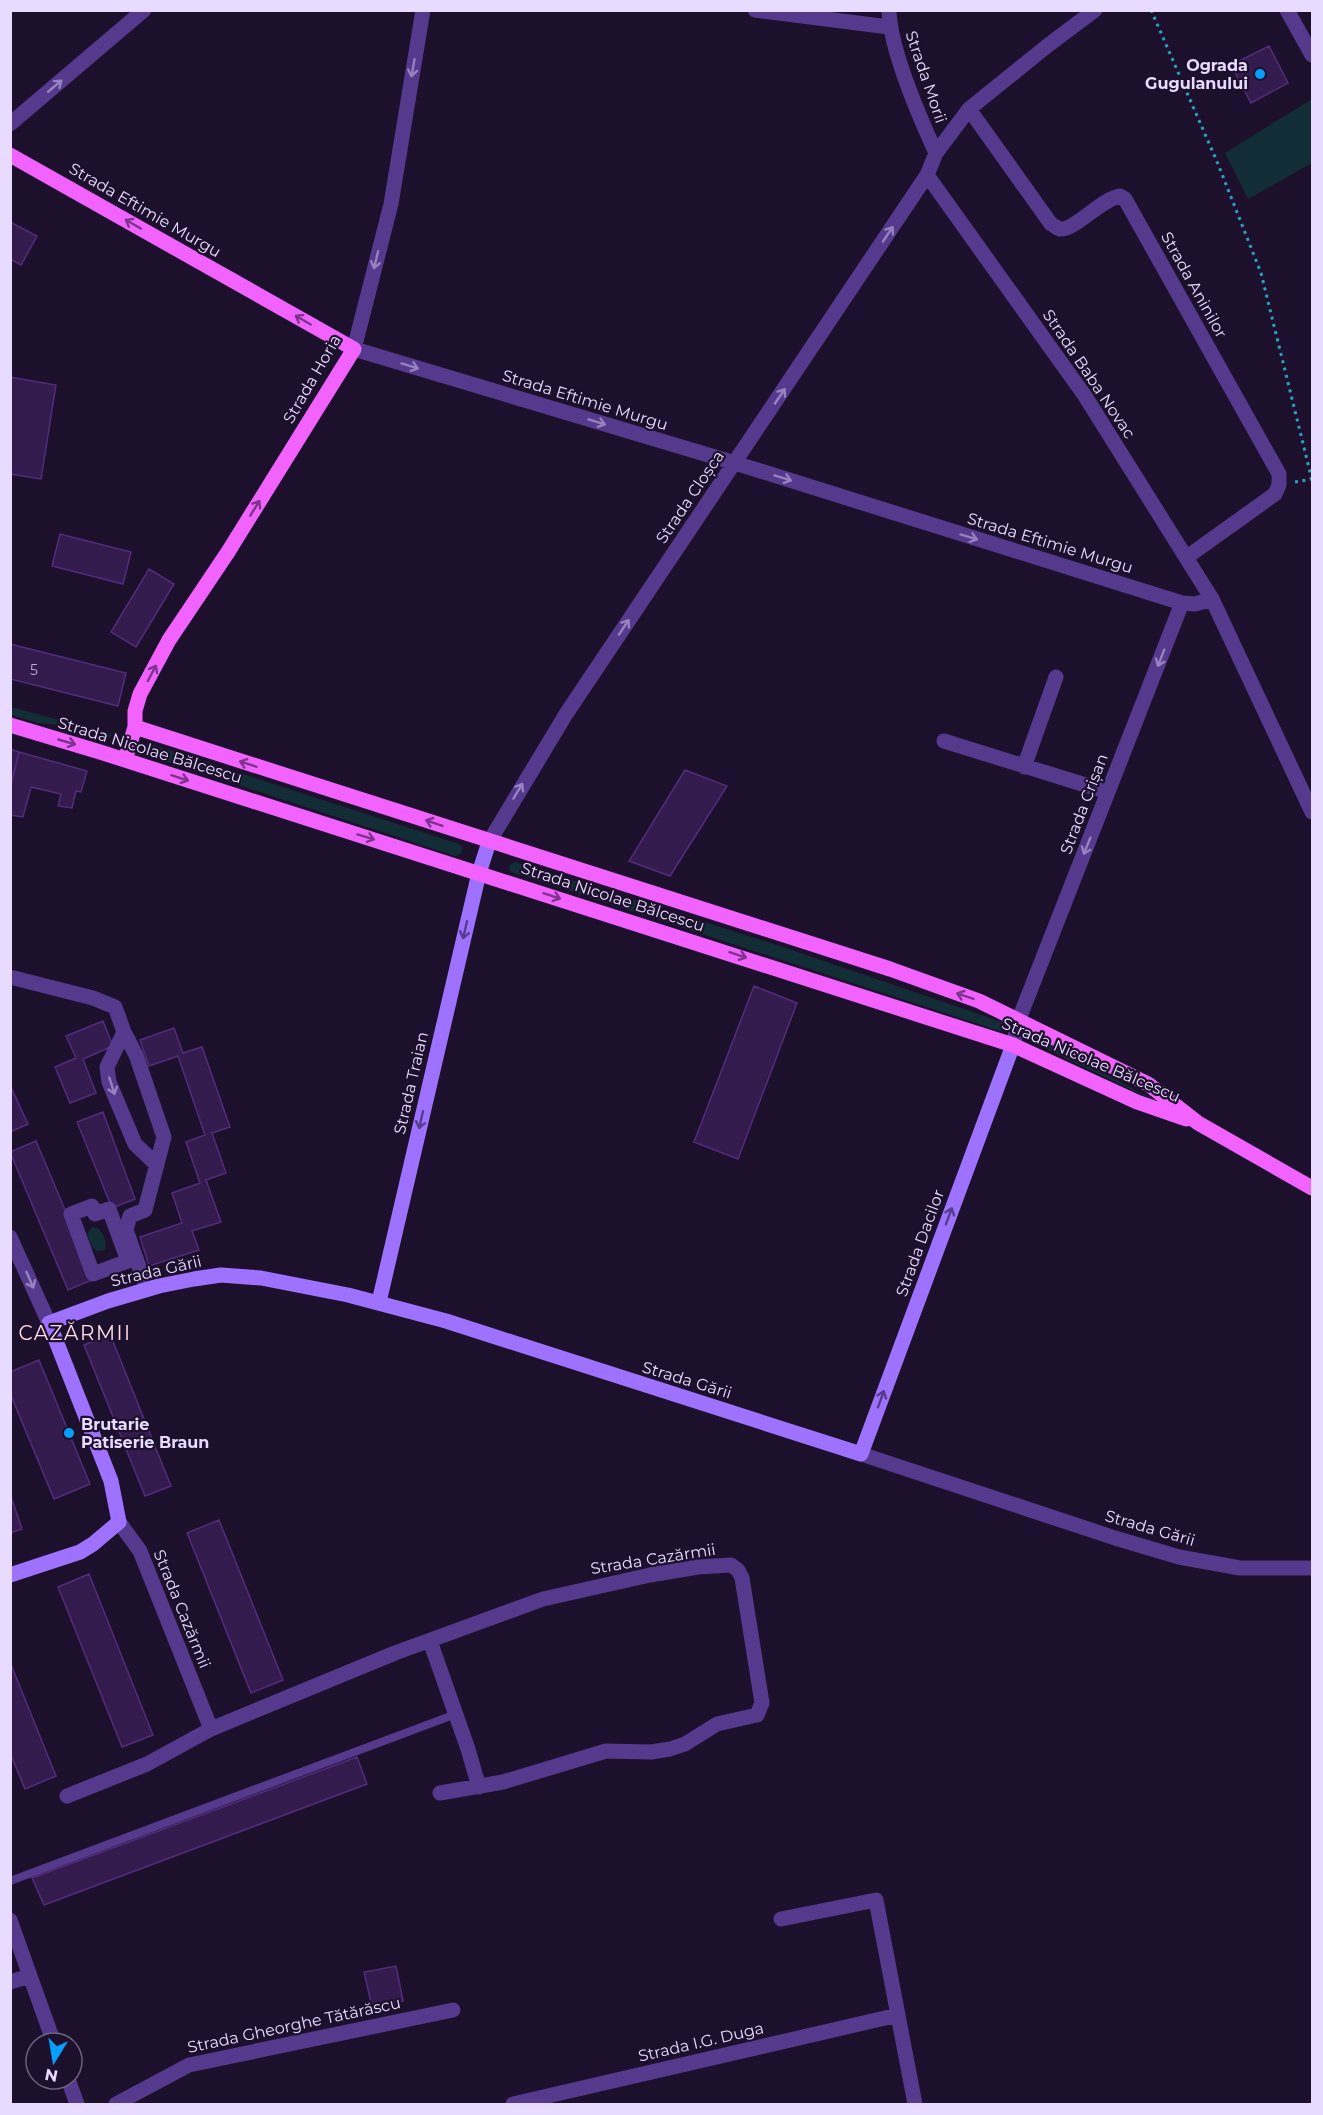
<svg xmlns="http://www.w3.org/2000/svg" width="1323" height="2115" viewBox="0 0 1323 2115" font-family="Montserrat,sans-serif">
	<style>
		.green { fill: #132d36 }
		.building { fill: #341b4e; stroke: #522c7b; stroke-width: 1.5 }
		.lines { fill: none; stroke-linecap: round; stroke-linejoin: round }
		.path { stroke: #2ca0c2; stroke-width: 3; stroke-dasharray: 3 4.5; stroke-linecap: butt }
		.lane { stroke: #54398d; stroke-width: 8 }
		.street { stroke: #54398d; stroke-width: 15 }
		.secondary { stroke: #9e72ff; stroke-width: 15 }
		.primary { stroke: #f162ff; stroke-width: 15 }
		.oneway { stroke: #9782c0 }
		.oneway2 { stroke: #7c358b }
		.oneway3 { stroke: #573c8b }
		.poi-dot { fill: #079fff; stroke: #1d102c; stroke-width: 2 }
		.labels { text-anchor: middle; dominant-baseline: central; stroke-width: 4.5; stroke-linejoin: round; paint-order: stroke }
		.number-label { font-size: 14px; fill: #bcabd3 }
		.poi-label { font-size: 16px; font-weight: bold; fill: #e9dbff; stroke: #1d102c; text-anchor: end }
		.street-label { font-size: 16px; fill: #e9dbff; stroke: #1d102c }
		.quarter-label { font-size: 20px; letter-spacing: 1.5px; fill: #ffdde9; stroke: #1d102c }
	</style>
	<rect width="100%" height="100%" fill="#1d102c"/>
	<path class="green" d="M1312 99V163L1248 199 1225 153Z
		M10 707H11L111 734 110 738 67 726 38 723 11 715Z
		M153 745 459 844 463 848 460 854 455 856 150 756 147 749Z
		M515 862 783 947 1002 1022 1005 1029 1000 1031 511 872 508 866Z
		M1034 1036 1160 1103 1031 1042Z
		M92 1227 98 1228C104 1235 107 1241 105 1250L97 1251 91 1245 87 1234Z"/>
	<path class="building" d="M1269 46 1288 83 1251 103 1231 65Z
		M10 222 37 236 21 265 10 259Z
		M10 377 56 385 41 479 10 474Z
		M60 534 131 552 123 584 52 566Z
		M149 569 174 584 136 647 111 632Z
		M10 644 126 673 118 706 10 679Z
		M10 749 19 752 11 784H10Z
		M19 752 87 771 81 792 76 791 72 808 58 806 61 794 31 787 23 817 10 815V789Z
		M685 770 727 786 670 876 629 861Z
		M754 986 797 1003 738 1159 694 1142Z
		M103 1021 113 1046 83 1059 96 1093 70 1103 55 1067 76 1058 66 1036Z
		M174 1028 183 1053 202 1047 230 1127 212 1133 226 1173 206 1180 221 1222 192 1231 199 1250 149 1266 140 1237 182 1223 172 1193 200 1183 186 1142 205 1135 178 1056 149 1066 140 1040Z
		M10 1085 28 1124 10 1132Z
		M103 1112 135 1199 112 1208 77 1122Z
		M36 1141 94 1279 68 1290 10 1152Z
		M110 1334 171 1486 145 1496 84 1345Z
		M39 1360 90 1484 54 1499 10 1393V1372Z
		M10 1494 22 1529 10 1533Z
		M219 1520 283 1680 251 1693 187 1533Z
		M89 1574 153 1735 122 1747 58 1587Z
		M10 1662 56 1776 25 1789 10 1753Z
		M357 1757 367 1784 44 1905 32 1878Z
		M396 1966 403 2001 372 2007 364 1972Z"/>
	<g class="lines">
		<path class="path" d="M1151 10 1218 164 1261 273 1312 480
			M1295 482 1312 479"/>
		<path class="lane" d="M10 1881 456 1714"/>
		<path class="street" d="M423 10 391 204 354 349 735 463 1182 603 1195 604 1212 599 1312 812
			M755 10 889 27
			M889 10C890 50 919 116 936 153
			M1287 10 1312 55
			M969 109 1051 224C1054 225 1056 228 1060 229 1074 231 1101 199 1120 196L1125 199 1279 474V485L1275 494 1187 557
			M10 124 144 10
			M927 175 1085 396 1212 599
			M944 741 1108 792
			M1024 767 1056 677
			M489 842 566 714 927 175 936 153 969 109 1047 46 1095 10
			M10 977 93 998 115 1007 124 1032 136 1055 164 1137 145 1210 130 1216 126 1230 147 1289
			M124 1032 107 1067 109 1082 135 1144 157 1165
			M1013 1045 1019 1019 1182 603
			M92 1206 95 1214 109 1209 128 1261 93 1274 71 1214Z
			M10 1237 49 1323
			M861 1454 1115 1538 1179 1557 1240 1568H1312
			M119 1522 140 1551 211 1729
			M430 1641 468 1749 479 1787
			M67 1796 147 1764 211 1729 395 1653 543 1599 650 1575 698 1567 731 1565 738 1570 742 1578 762 1703 757 1715 717 1724 685 1744 670 1749 651 1752 606 1751 503 1782 440 1793
			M781 1919 876 1900 915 2104
			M10 1920 54 2043
			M10 1982 30 1976
			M68 2079 77 2104
			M116 2104 189 2065 453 2010
			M513 2104 898 2015"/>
		<path class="secondary" d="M379 1302 479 873 489 842
			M10 1575 80 1552 93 1544 119 1522 111 1481 49 1323 108 1301 159 1286 194 1279 221 1275 261 1278 348 1295 446 1321 861 1454 1013 1045"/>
		<path class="primary" d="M10 155 354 349 228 552 169 640 140 694 135 711V727L125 760
			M10 725 100 752 1013 1045 1137 1102 1186 1119
			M135 727 890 969 979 1001 1148 1084 1198 1123 1312 1188"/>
	</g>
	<defs><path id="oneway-shaft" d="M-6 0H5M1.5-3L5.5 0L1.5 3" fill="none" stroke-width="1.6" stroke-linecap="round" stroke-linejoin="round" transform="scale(1.5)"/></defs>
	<g class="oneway">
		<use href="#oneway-shaft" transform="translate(413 68) rotate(100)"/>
		<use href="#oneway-shaft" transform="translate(55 86) rotate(-40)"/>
		<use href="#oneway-shaft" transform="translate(888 234) rotate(-56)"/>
		<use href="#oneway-shaft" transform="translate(376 260) rotate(104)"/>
		<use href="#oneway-shaft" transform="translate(410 366) rotate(17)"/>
		<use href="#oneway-shaft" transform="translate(780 396) rotate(-56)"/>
		<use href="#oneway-shaft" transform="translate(597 422) rotate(17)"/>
		<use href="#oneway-shaft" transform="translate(783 478) rotate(17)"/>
		<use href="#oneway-shaft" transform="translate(969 537) rotate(17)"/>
		<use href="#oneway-shaft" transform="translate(624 627) rotate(-56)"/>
		<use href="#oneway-shaft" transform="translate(1161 658) rotate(111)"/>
		<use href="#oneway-shaft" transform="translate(518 791) rotate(-59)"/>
		<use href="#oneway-shaft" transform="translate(1087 846) rotate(112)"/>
		<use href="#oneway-shaft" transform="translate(112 1086) rotate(72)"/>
		<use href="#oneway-shaft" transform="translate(30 1280) rotate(66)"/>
	</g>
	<g class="oneway2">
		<use href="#oneway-shaft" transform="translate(133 224) rotate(-150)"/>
		<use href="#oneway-shaft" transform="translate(303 320) rotate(-150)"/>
		<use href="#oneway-shaft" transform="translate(255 508) rotate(-58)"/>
		<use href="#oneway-shaft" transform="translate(152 673) rotate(-62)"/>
		<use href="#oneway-shaft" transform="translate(67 742) rotate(16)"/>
		<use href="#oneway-shaft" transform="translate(248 764) rotate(-162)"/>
		<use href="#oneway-shaft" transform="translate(180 778) rotate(18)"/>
		<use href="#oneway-shaft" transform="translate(434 823) rotate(-161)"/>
		<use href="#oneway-shaft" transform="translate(366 837) rotate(17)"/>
		<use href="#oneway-shaft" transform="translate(552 896) rotate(18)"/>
		<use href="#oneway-shaft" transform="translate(738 955) rotate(18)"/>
		<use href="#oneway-shaft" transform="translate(965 996) rotate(-161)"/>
	</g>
	<g class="oneway3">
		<use href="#oneway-shaft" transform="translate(465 930) rotate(103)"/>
		<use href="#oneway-shaft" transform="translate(421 1120) rotate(103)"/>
		<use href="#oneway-shaft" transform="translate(949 1216) rotate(-70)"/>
		<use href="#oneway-shaft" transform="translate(881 1399) rotate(-70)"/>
	</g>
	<g class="poi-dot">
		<circle cx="1260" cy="74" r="6"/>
		<circle cx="69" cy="1433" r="6"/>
	</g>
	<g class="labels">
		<g class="number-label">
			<text x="34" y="670">5</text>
		</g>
		<g class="poi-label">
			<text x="1248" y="65">Ograda<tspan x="1248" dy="18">Gugulanului</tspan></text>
			<text x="81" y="1424" text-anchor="start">Brutarie<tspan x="81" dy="18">Patiserie Braun</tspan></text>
		</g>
		<g class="street-label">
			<text transform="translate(926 77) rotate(71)">Strada Morii</text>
			<text transform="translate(145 210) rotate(30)">Strada Eftimie Murgu</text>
			<text transform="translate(1194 285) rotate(61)">Strada Aninilor</text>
			<text transform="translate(1089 374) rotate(56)">Strada Baba Novac</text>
			<text transform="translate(312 379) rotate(-60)">Strada Horia</text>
			<text transform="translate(585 400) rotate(17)">Strada Eftimie Murgu</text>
			<text transform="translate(690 497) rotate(-56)">Strada Cloșca</text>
			<text transform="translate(1050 543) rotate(17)">Strada Eftimie Murgu</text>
			<text transform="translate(150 750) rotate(17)">Strada Nicolae Bălcescu</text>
			<text transform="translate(1084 804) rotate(-69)">Strada Crișan</text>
			<text transform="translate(613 897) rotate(18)">Strada Nicolae Bălcescu</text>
			<text transform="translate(1091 1060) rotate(23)">Strada Nicolae Bălcescu</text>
			<text transform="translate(411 1083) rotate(-77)">Strada Traian</text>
			<text transform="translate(920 1243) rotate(-70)">Strada Dacilor</text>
			<text transform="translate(156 1271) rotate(-13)">Strada Gării</text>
			<text transform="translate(687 1380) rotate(17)">Strada Gării</text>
			<text transform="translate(1150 1528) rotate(16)">Strada Gării</text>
			<text transform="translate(653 1559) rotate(-9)">Strada Cazărmii</text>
			<text transform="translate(182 1609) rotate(68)">Strada Cazărmii</text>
			<text transform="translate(294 2025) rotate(-12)">Strada Gheorghe Tătărăscu</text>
			<text transform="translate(701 2042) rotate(-13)">Strada I.G. Duga</text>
		</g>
		<g class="quarter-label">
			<text x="75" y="1333">CAZĂRMII</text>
		</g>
	</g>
	<rect width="1323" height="2115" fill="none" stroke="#e9dbff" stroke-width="24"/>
	<g transform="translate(54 2061) rotate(191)"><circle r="28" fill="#1d102c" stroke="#6f6180" stroke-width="1.5"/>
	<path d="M0-4.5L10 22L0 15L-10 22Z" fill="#079fff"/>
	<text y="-9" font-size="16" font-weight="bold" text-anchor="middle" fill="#e9dbff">N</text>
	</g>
</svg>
